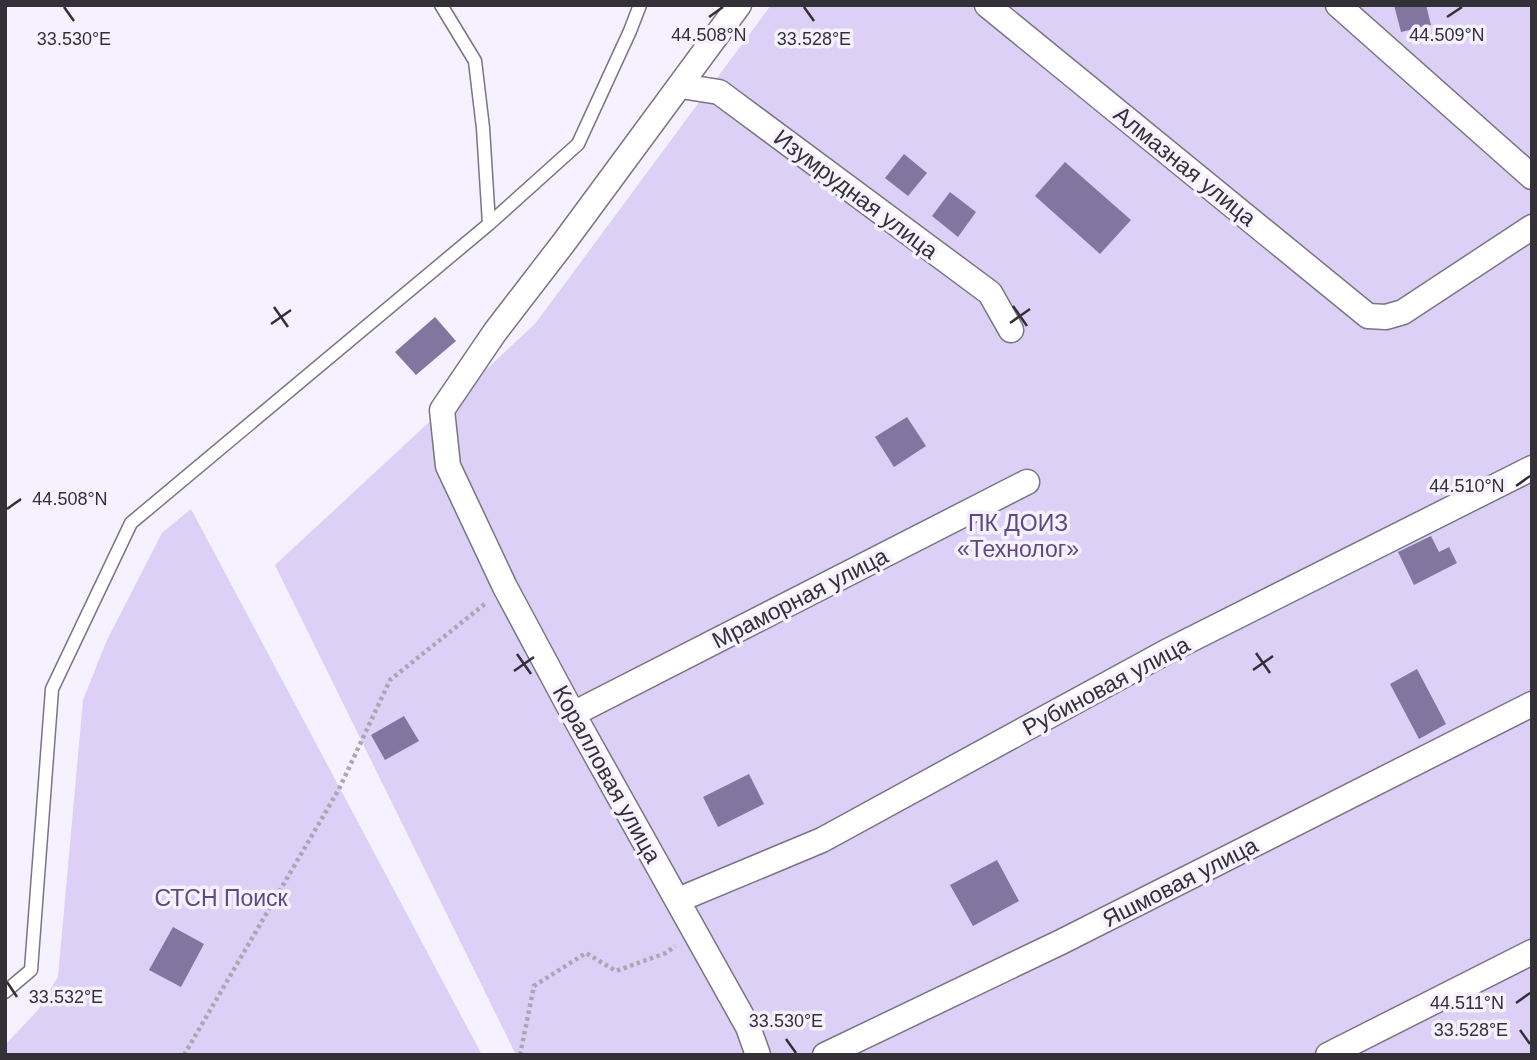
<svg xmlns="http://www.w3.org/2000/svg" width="1537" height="1060" viewBox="0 0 1537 1060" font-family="Arial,sans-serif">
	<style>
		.green { fill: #dcd0f7 }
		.building { fill: #82759f }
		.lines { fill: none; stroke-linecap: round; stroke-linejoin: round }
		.service-casing { stroke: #797582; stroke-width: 15 }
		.minor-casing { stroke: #797582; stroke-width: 27 }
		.path { stroke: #aba7b2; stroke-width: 4.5; stroke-dasharray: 3.5 3.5; stroke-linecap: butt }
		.service { stroke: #fff; stroke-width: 12 }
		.minor { stroke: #fff; stroke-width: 24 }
		.ticks { fill: none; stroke: #333137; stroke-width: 2.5 }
		.labels { text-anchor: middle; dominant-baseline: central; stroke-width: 7; stroke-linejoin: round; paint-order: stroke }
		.street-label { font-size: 23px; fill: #333137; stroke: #f5f1fe }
		.park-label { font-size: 23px; fill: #5d4983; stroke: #f5f1fe }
		.ticks-label { font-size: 18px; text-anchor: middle; fill: #333137; stroke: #f5f1fe; stroke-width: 7; stroke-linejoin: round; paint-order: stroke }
	</style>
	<rect width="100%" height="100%" fill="#f5f1fe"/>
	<path class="green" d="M771 5H1532V1055H516L275 565 535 324Z
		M191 509 482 1055H5V1045L38 1010 58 977 83 700 106 642 162 533Z"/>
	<path class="building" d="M1394 5H1426L1431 25 1401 32Z
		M904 154 927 173 908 196 885 178Z
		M1065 162 1131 220 1100 254 1035 196Z
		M950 192 976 212 958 237 932 216Z
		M435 317 456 341 416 375 395 352Z
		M907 417 926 446 894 467 875 437Z
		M1431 536 1439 552 1449 547 1457 563 1414 585 1398 552Z
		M1417 669 1446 724 1419 739 1390 684Z
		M404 716 419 741 385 760 371 735Z
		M749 774 764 804 718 827 703 797Z
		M997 860 1019 901 973 926 950 885Z
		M173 927 204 944 181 987 149 970Z"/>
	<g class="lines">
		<g class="service-casing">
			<path id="service" d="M441 5 475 61 483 128 489 224
				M5 992 31 970 52 689 131 523 489 224 578 144 630 31 640 5"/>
		</g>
		<g class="minor-casing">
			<path id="minor" d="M739 5 565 241 495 332 442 410 448 466 505 587 573 714 748 1027 758 1055
				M987 5 1368 316 1386 317 1403 312 1532 227
				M1338 5 1532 177
				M681 86 719 92 990 293 1011 330
				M573 714 1027 482
				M678 900 822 840 1166 652 1532 468
				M825 1055 1061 942 1532 704
				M1328 1055 1532 952"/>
		</g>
		<path class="path" d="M184 1055 339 789 390 680 486 603
			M520 1055 534 986 586 953 616 971 666 953 675 946"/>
		<use href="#service" class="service"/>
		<use href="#minor" class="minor"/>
	</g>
	<path class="ticks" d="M64 7 74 21M804 7 814 21M709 17 723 7M1447 17 1462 7M1013 306 1027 326M274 307 288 327M1010 323 1030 309M271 324 291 310M1516 486 1530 476M7 509 21 499M1256 653 1270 673M517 654 531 674M1253 670 1273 656M514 671 534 657M7 982 17 997M1516 1003 1530 993M1520 1030 1530 1044M786 1039 796 1053"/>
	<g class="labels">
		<g class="street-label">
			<text transform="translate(1185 166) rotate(39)">Алмазная улица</text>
			<text transform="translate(856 194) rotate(37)">Изумрудная улица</text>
			<text transform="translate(800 598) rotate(-27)">Мраморная улица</text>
			<text transform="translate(1106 686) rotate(-28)">Рубиновая улица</text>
			<text transform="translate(607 774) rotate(61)">Коралловая улица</text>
			<text transform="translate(1180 882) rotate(-27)">Яшмовая улица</text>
		</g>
		<g class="park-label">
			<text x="1018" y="523">ПК ДОИЗ<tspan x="1018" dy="26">«Технолог»</tspan></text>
			<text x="221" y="898">СТСН Поиск</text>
		</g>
	</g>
	<g class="ticks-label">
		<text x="709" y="41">44.508°N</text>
		<text x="1447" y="41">44.509°N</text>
		<text x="74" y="45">33.530°E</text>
		<text x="814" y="45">33.528°E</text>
		<text x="1467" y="492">44.510°N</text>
		<text x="70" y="505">44.508°N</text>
		<text x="66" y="1003">33.532°E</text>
		<text x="1467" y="1009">44.511°N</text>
		<text x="786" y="1027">33.530°E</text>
		<text x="1471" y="1036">33.528°E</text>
	</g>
	<rect width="1537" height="1060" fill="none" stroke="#333137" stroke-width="14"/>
</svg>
